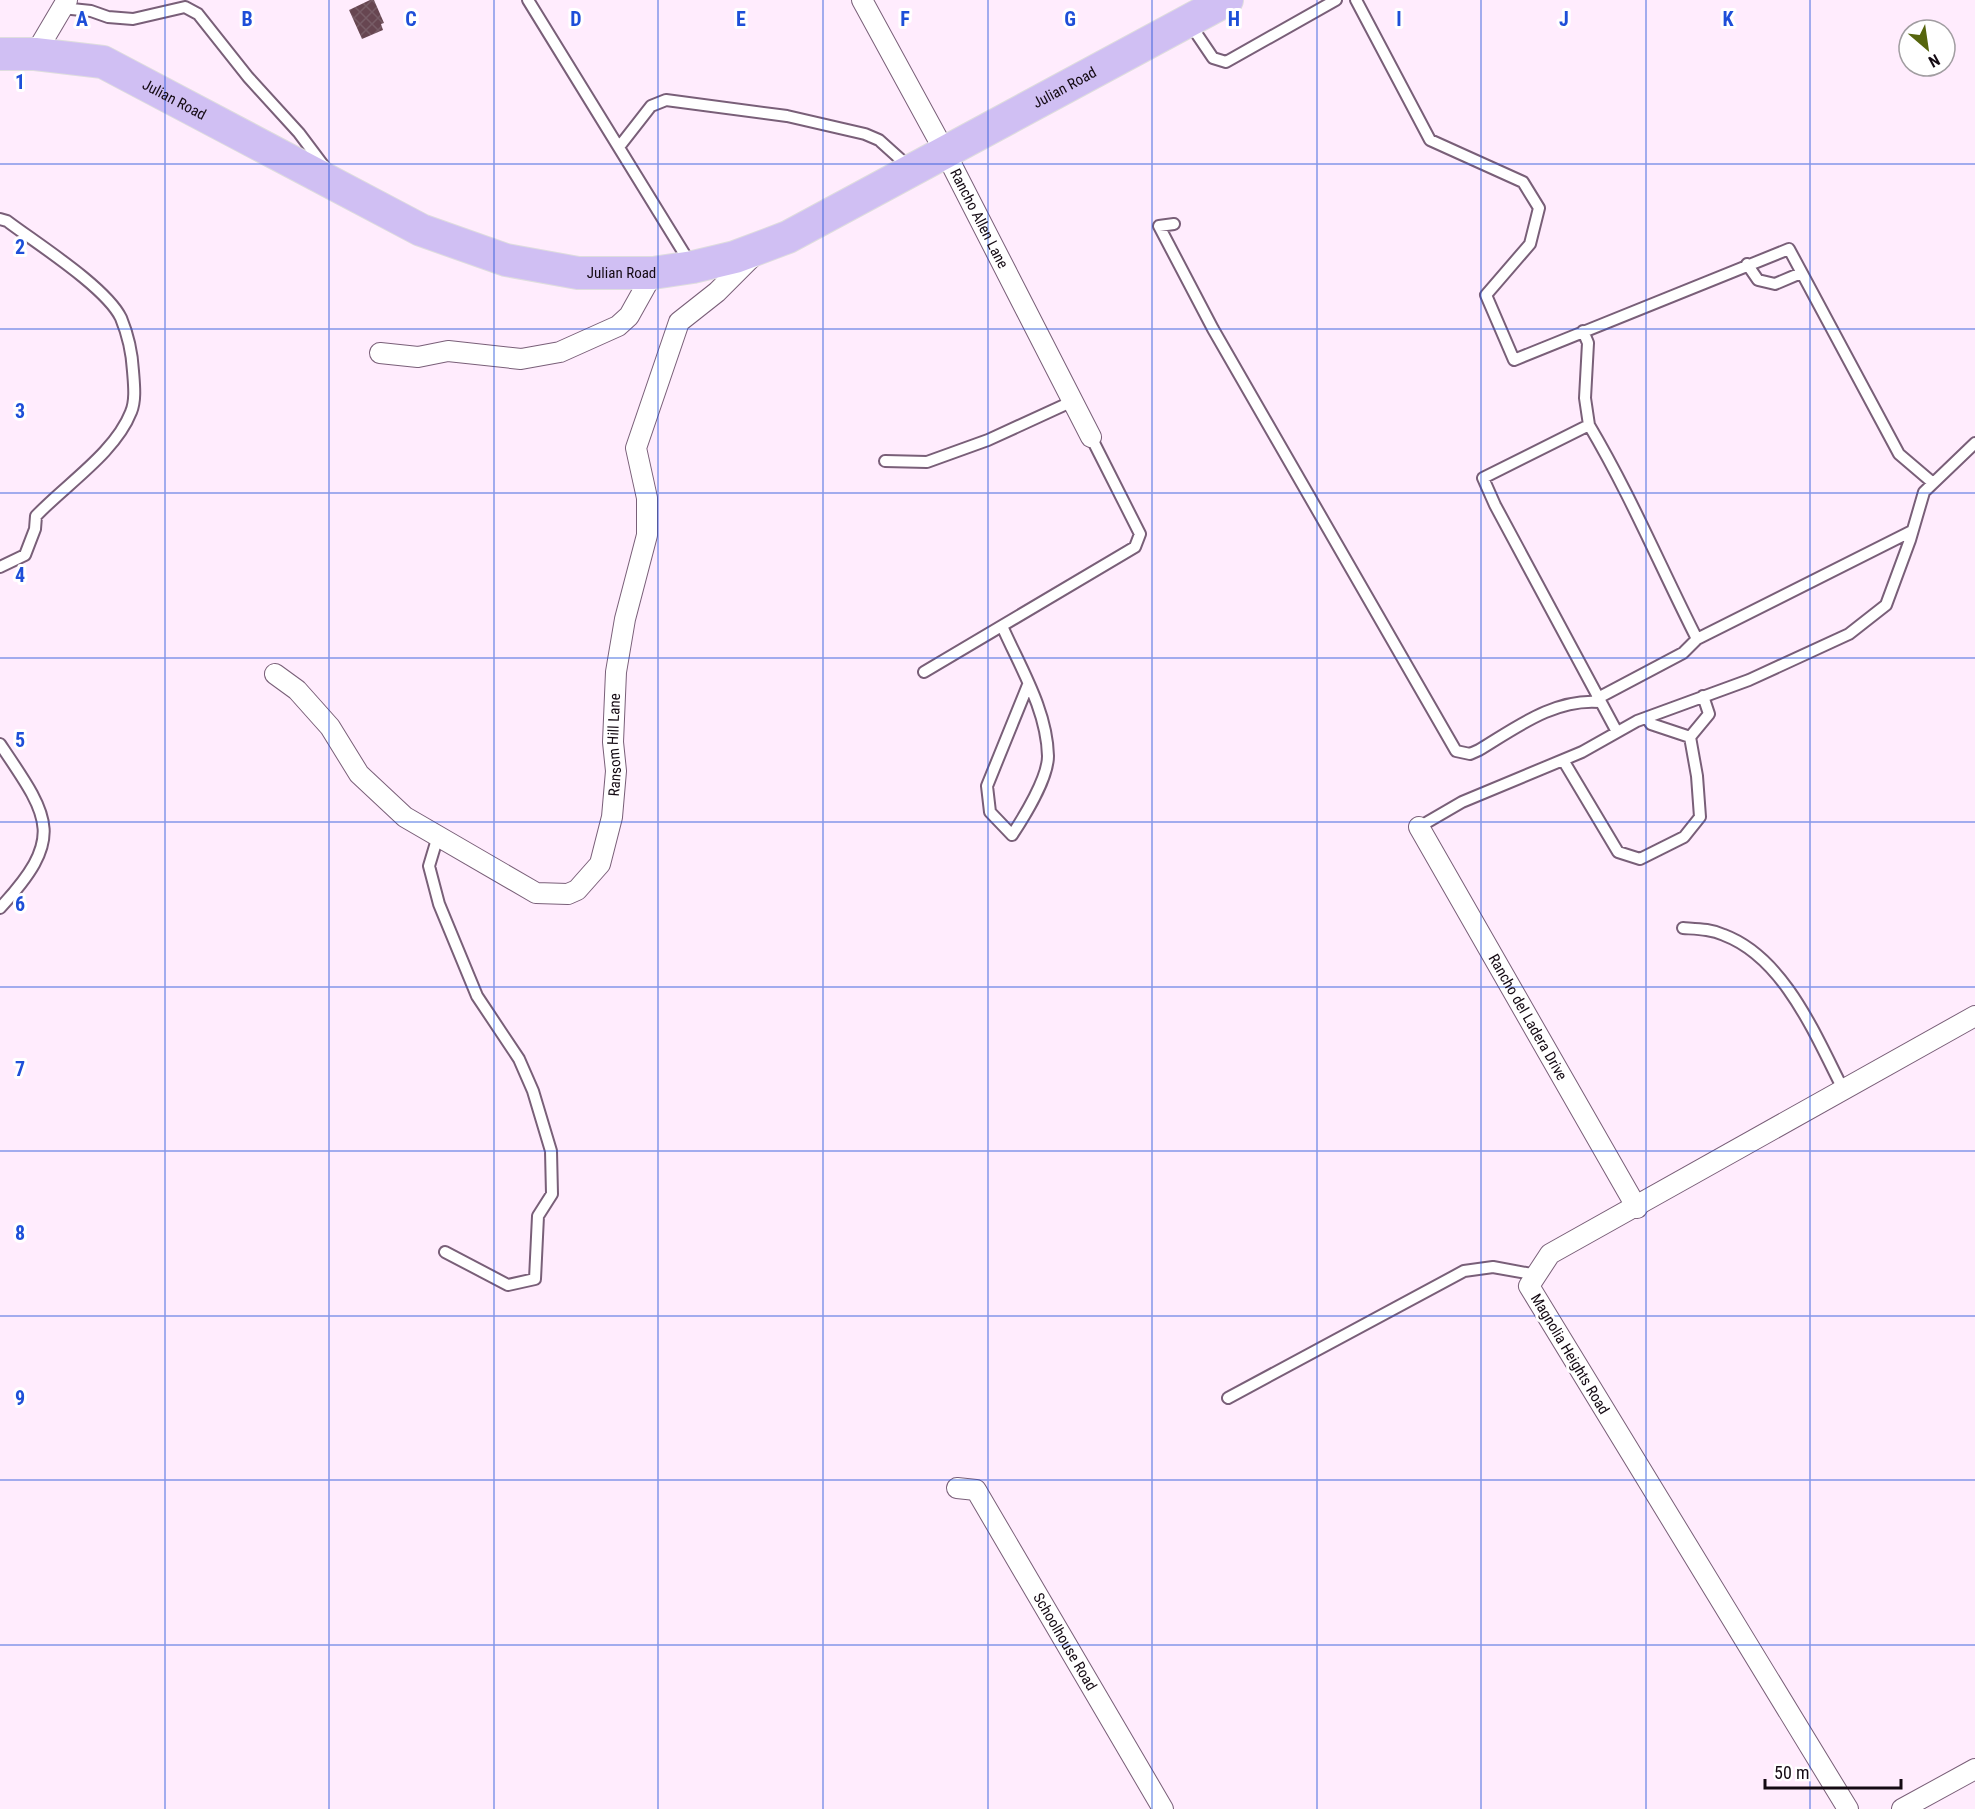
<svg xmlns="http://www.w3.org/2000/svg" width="1975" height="1809" viewBox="0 0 1975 1809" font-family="'Roboto Condensed',sans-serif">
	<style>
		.building { fill: url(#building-cross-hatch) }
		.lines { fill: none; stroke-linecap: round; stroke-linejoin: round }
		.service-casing { stroke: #795f78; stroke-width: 14 }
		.minor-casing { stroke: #795f78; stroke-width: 22 }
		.primary-casing { stroke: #deddde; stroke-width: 34 }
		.service { stroke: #fff; stroke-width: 10 }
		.minor { stroke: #fff; stroke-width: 20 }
		.primary { stroke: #d0bff3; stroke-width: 32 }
		.grid { fill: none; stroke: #1d4ed8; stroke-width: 1.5; stroke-opacity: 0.55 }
		.labels { text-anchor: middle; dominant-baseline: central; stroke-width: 6; stroke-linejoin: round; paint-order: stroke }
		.street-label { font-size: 15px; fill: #140a13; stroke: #fff }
		.grid-label { font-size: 20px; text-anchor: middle; font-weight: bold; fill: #1d4ed8; stroke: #fff; stroke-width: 6; stroke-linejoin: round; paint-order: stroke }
	</style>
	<defs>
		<pattern id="building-cross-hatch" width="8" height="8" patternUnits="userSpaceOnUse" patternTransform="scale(1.5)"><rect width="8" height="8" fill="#674651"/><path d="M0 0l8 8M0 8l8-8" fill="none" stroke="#775c66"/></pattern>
	</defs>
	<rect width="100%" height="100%" fill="#ffecfd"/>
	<path class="building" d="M370 0H374L384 23 381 24 383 30 362 39 349 10Z"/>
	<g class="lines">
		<g class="service-casing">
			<path id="service" d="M528 0 690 263
				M1356 0 1430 140 1523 182 1539 208 1530 244 1486 295 1514 360 1789 249 1899 454 1933 483
				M62 8 91 11 108 17 133 19 185 7 198 14 248 77 299 133 326 169
				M1190 24 1213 58 1226 62 1336 0
				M619 147 651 106 666 100 787 116 865 134 879 140 909 167
				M0 219 7 221C36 243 106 287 121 318 128 335 132 353 133 371 134 384 136 400 131 412 115 453 65 485 36 516L35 529 25 555 0 567
				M1174 224 1159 226 1213 329 1456 751 1470 754 1479 750C1517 727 1555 698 1600 702
				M1747 264 1758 280 1775 284 1801 273
				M1583 331 1588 343 1585 398 1589 425 1483 478 1495 505 1617 732
				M1589 425C1630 494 1661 568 1697 639L1683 653 1598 698
				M885 461 927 462 988 440 1073 401
				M1002 626C1020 667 1047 710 1048 756 1048 778 1024 817 1012 835L990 812 987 786 1028 685
				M1697 639 1912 531
				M924 672 1135 547 1140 534 1091 437
				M1647 718 1651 724 1690 737
				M0 744C50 818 66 837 0 908
				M1563 760 1618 852 1640 859 1684 837 1700 817 1697 776 1690 737 1709 714 1703 696
				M1419 827 1462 802 1582 752 1637 721 1749 680 1849 634 1886 605 1910 540 1924 492 1975 443
				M438 836 429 866 439 904 477 996 519 1059 533 1091 551 1151 552 1194 538 1216 535 1279 508 1285 445 1252
				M1683 928C1697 929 1711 929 1724 935 1785 958 1816 1037 1844 1091
				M1228 1398 1464 1271 1493 1267 1537 1275"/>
		</g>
		<g class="minor-casing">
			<g id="minor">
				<path id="s1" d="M862 0 945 152 1091 437"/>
				<path d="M35 54 67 0"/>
				<path d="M380 353 418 357 448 351 521 359 560 352 618 326 629 316 653 273"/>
				<path id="s2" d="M275 674 297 690 330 727 359 774 405 817 536 893 568 894 577 890 600 864 612 817 616 771 613 742 616 672 625 619 647 535V498L636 448 679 322 717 292 755 254"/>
				<path id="s3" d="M1419 827 1637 1208"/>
				<path id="s4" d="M957 1488 976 1490 1163 1809"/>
				<path d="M1848 1809 1529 1286 1550 1254 1975 1016"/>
				<path d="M1902 1809 1975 1769"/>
			</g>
		</g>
		<g class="primary-casing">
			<g id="primary">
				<path id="s5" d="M0 54H35L103 62 421 230 506 260 578 273H653L693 267 735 257 788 237 1227 0"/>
			</g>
		</g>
		<use href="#service" class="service"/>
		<use href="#minor" class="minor"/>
		<use href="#primary" class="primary"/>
	</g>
	<path class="grid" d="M165 0V1809M329 0V1809M494 0V1809M658 0V1809M823 0V1809M988 0V1809M1152 0V1809M1317 0V1809M1481 0V1809M1646 0V1809M1810 0V1809M0 164H1975M0 329H1975M0 493H1975M0 658H1975M0 822H1975M0 987H1975M0 1151H1975M0 1316H1975M0 1480H1975M0 1645H1975"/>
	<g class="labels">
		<g class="street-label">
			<text stroke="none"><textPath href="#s5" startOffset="1156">Julian Road</textPath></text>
			<text stroke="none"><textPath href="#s5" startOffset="184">Julian Road</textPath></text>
			<text stroke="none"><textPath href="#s1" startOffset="248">Rancho Allen Lane</textPath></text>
			<text stroke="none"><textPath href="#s5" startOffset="670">Julian Road</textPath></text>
			<text stroke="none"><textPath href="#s2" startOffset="544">Ransom Hill Lane</textPath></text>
			<text stroke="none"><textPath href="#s3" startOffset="219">Rancho del Ladera Drive</textPath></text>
			<text transform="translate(1570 1354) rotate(59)">Magnolia Heights Road</text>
			<text stroke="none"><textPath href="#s4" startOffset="195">Schoolhouse Road</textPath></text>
		</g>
	</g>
	<g class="grid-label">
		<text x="82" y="26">A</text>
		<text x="247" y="26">B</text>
		<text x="411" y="26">C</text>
		<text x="576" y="26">D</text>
		<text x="741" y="26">E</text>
		<text x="905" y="26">F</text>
		<text x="1070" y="26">G</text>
		<text x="1234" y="26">H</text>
		<text x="1399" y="26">I</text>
		<text x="1564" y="26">J</text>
		<text x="1728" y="26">K</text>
		<text x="20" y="89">1</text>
		<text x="20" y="254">2</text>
		<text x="20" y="418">3</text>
		<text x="20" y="582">4</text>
		<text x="20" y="747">5</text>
		<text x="20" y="911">6</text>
		<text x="20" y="1076">7</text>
		<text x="20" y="1240">8</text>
		<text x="20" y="1405">9</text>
	</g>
	<g transform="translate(1927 48) rotate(151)"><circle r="28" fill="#ffffff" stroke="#a19da1" stroke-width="1.5"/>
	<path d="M0-4.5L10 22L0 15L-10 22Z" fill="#56650d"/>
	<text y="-9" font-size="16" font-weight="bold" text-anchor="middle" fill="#140a13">N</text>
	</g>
	<path d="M1765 1779v9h136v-9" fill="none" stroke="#140a13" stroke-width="3"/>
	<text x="1774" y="1779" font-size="18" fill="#140a13" stroke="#ffffff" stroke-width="4.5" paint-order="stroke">50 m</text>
</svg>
